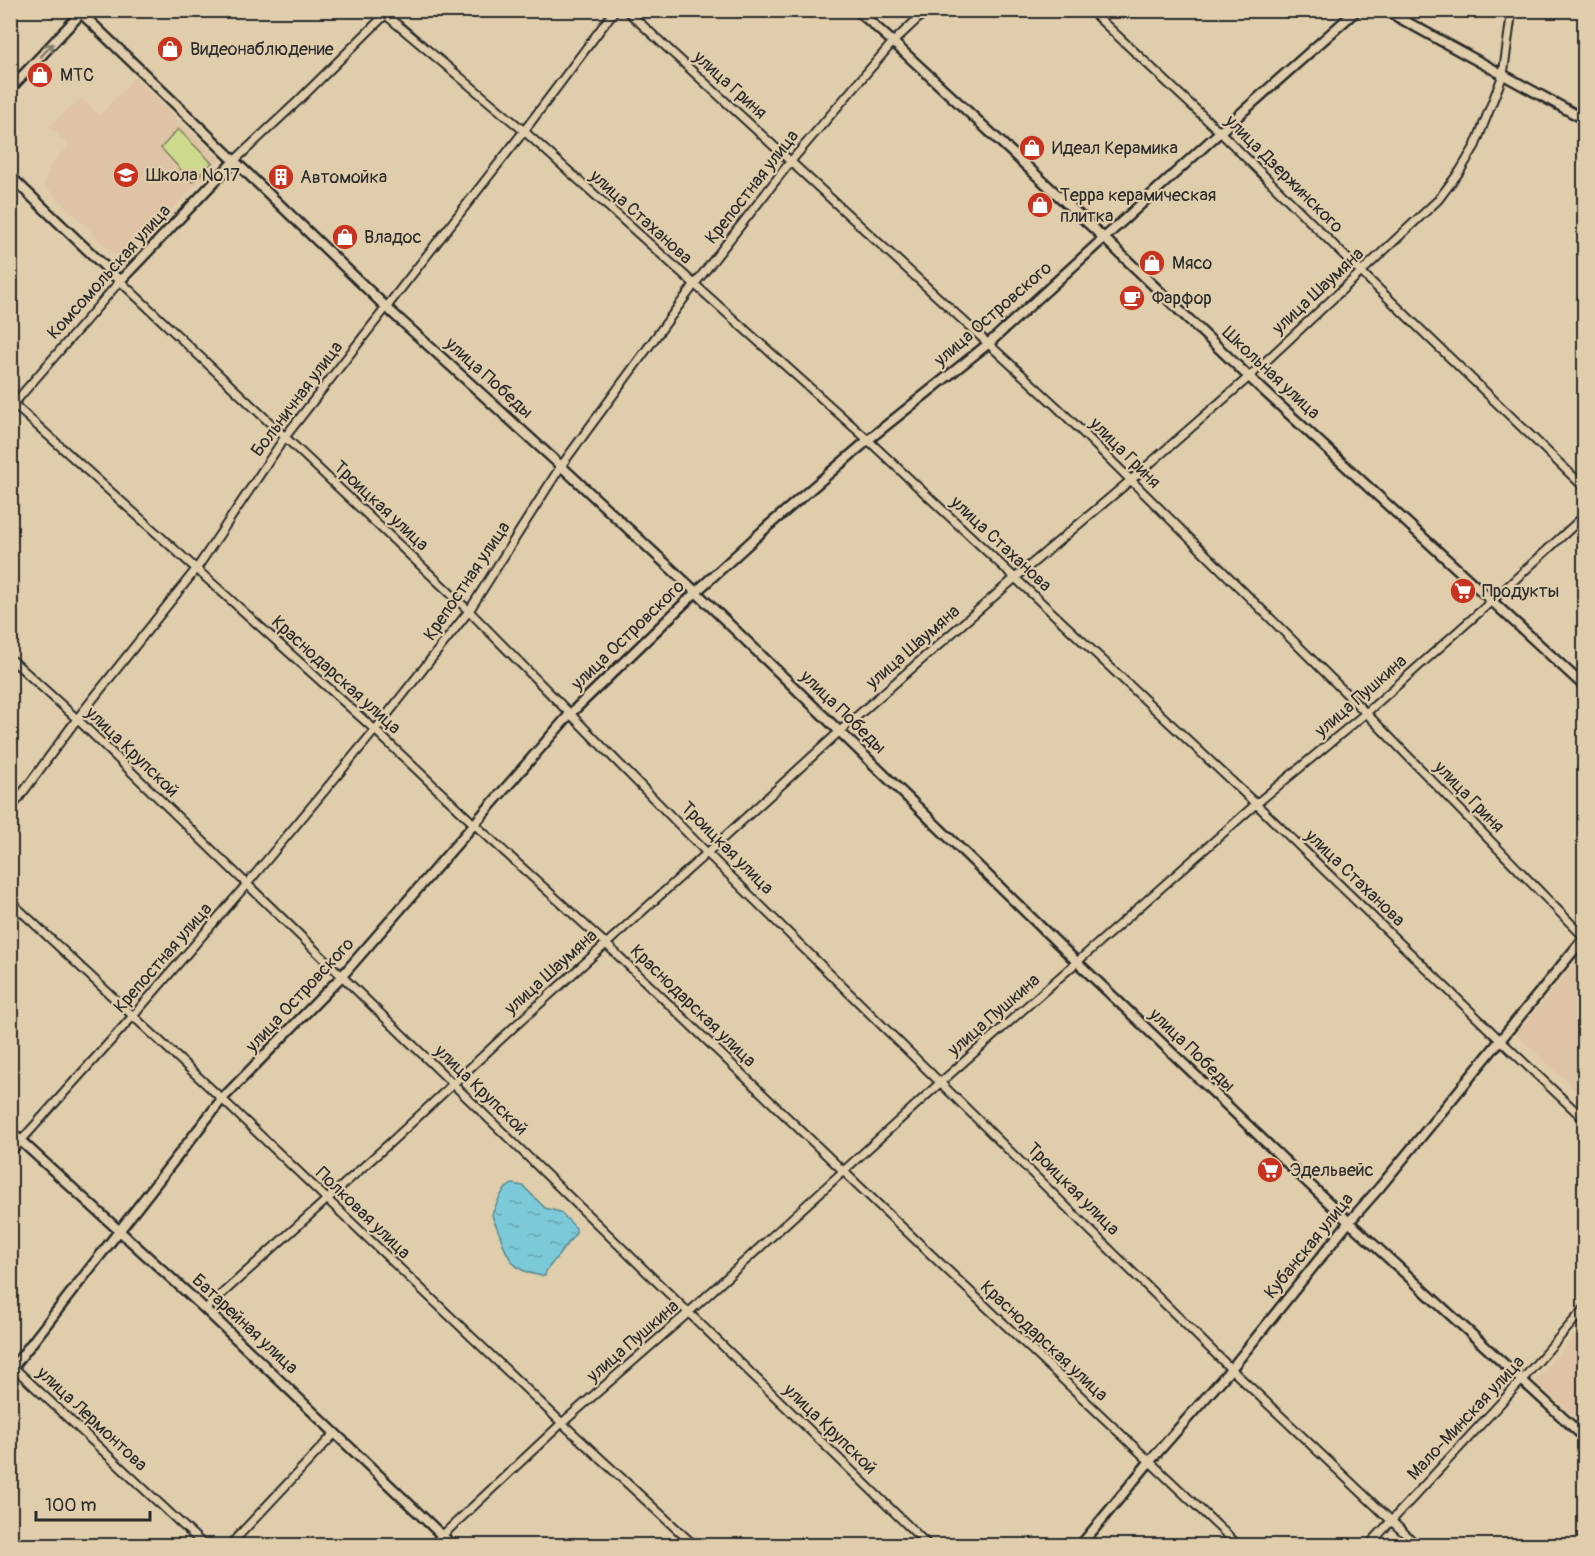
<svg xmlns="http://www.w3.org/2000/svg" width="1595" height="1556" viewBox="0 0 1595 1556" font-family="Pangolin,sans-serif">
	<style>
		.built { fill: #dfc3a6 }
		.garden { fill: #cdda8e; stroke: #7c825c; stroke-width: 1.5 }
		.water { fill: url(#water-ripples); stroke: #5b8a93; stroke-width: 1.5 }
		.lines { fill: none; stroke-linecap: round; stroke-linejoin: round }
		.minor-casing { stroke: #2b2b2b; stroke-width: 11 }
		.tertiary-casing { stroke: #2b2b2b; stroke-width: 13 }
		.minor { stroke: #dfcdab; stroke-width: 7 }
		.tertiary { stroke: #dfcdab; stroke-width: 8 }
		.oneway { stroke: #857c6b }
		.labels { text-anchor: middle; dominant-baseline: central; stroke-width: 4.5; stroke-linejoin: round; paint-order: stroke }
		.poi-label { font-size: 18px; fill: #2b2b2b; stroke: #dfcdab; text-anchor: start }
		.street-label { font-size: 18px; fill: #2b2b2b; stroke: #dfcdab }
	</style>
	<defs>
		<pattern id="water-ripples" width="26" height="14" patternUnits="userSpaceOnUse" patternTransform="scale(1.5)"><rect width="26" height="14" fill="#7bcad9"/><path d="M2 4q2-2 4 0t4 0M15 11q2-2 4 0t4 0" fill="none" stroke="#65a4b0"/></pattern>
	</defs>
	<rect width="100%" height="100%" fill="#dfcdab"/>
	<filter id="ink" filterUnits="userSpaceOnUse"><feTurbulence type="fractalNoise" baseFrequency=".0167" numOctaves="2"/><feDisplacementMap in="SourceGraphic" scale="12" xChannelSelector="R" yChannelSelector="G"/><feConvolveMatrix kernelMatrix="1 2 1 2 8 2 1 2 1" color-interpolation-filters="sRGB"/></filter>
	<g filter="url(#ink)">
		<path class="built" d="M134 78 220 160 121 261 44 185 50 166 69 146 49 127 81 98 100 115Z
			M1584 953V1098L1516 1034Z
			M1584 1325V1426L1535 1381Z"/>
		<path class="garden" d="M178 129 212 163 192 182 161 148Z"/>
		<path class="water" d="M513 1184 523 1186 545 1208 560 1212 576 1228V1233L546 1271 545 1276C503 1272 508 1248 493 1219L492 1214C497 1204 501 1188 513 1184Z"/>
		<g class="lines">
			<g class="minor-casing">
				<path id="minor" d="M380 10 524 131 868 440 1256 804 1500 1040 1584 1119
					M626 10 1057 407 1366 713 1584 937
					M1090 10 1220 132 1361 272 1584 487
					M234 161 297 102 390 10
					M10 401 375 730 474 824 605 943 884 1210 1239 1546
					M10 408 120 281 469 611 707 853 1231 1369 1418 1546
					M10 658 77 719 929 1546
					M10 810 77 719 197 568 285 437 524 131 615 10
					M10 901 222 1099 562 1423 695 1546
					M10 1153 133 1016 247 884 375 730 469 611 561 466 694 285 791 161 893 42 927 10
					M205 1309 392 1141 516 1025 707 853 840 731 1015 578 1131 480 1249 377 1438 200 1460 171 1475 146 1503 75 1512 10
					M10 1364 205 1546
					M229 1546 335 1433
					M431 1546 562 1423 688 1313 941 1082 1256 804 1366 713 1493 600 1584 516
					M1368 1546 1522 1380 1584 1309"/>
			</g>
			<g class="tertiary-casing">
				<path id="tertiary" d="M78 10 386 307 561 466 696 592 1077 962 1349 1222 1584 1437
					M857 10 893 42 1105 239 1249 377 1584 686
					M1385 10 1584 119
					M10 89 84 10
					M10 176 120 281 234 161
					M10 1131 205 1309 453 1546
					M10 1371 222 1099 342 976 570 714 696 592 768 526 868 440 988 344 1220 132 1357 10
					M1080 1546 1150 1461 1231 1369 1349 1222 1380 1187 1584 938"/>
			</g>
			<use href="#minor" class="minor"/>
			<use href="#tertiary" class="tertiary"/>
		</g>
		<defs><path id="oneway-shaft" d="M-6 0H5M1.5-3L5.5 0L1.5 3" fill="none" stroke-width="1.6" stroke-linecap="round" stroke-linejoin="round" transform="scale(1.5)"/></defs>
		<use class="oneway" href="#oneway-shaft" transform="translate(47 50) rotate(-47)"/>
	</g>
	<defs>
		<g id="shop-disc" transform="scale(1.35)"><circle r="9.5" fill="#c8321e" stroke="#dfcdab"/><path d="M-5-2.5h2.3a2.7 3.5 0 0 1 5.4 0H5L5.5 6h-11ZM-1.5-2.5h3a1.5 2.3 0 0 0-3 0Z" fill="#fff"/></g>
		<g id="school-disc" transform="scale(1.35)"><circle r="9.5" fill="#c8321e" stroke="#dfcdab"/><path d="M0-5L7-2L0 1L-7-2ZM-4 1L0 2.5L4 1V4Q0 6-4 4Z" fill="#fff"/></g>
		<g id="building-disc" transform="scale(1.35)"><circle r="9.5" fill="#c8321e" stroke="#dfcdab"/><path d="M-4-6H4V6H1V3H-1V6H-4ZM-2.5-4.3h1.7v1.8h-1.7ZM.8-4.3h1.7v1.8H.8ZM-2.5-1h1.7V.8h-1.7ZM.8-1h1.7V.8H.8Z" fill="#fff"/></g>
		<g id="cafe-disc" transform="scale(1.35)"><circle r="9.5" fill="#c8321e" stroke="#dfcdab"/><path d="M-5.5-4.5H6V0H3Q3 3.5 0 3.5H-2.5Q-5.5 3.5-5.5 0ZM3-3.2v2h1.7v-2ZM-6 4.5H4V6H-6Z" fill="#fff"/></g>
		<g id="supermarket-disc" transform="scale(1.35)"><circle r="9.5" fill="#c8321e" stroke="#dfcdab"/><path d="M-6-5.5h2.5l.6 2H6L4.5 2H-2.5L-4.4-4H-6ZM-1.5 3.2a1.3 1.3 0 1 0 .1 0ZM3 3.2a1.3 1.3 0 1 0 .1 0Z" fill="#fff"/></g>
	</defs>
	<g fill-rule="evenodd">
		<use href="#shop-disc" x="170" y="49"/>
		<use href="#shop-disc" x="40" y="75"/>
		<use href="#shop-disc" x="1032" y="148"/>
		<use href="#school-disc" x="126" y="175"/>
		<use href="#building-disc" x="281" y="177"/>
		<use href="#shop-disc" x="1040" y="205"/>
		<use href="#shop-disc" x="345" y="237"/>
		<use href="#shop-disc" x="1152" y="263"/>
		<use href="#cafe-disc" x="1132" y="298"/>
		<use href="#supermarket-disc" x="1463" y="591"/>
		<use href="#supermarket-disc" x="1270" y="1170"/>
	</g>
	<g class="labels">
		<g class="poi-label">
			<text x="190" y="49">Видеонаблюдение</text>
			<text x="60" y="75">МТС</text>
			<text x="1052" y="148">Идеал Керамика</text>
			<text x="146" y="175">Школа №17</text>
			<text x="300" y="177">Автомойка</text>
			<text x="1060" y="195">Терра керамическая<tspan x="1060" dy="21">плитка</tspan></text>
			<text x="364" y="237">Владос</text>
			<text x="1172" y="263">Мясо</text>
			<text x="1152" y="298">Фарфор</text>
			<text x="1482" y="591">Продукты</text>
			<text x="1290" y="1170">Эдельвейс</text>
		</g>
		<g class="street-label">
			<text transform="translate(730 85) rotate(42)">улица Гриня</text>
			<text transform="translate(1284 174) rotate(45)">улица Дзержинского</text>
			<text transform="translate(752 187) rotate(-52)">Крепостная улица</text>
			<text transform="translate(641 217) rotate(42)">улица Стаханова</text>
			<text transform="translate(109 272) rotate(-48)">Комсомольская улица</text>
			<text transform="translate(1318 291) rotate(-43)">улица Шаумяна</text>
			<text transform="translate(993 314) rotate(-41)">улица Островского</text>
			<text transform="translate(1271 373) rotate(43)">Школьная улица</text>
			<text transform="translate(489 378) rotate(42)">улица Победы</text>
			<text transform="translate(297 399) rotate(-53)">Больничная улица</text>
			<text transform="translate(1125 453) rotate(45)">улица Гриня</text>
			<text transform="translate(381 506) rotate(43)">Троицкая улица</text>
			<text transform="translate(1001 544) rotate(43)">улица Стаханова</text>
			<text transform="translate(467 581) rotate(-56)">Крепостная улица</text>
			<text transform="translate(628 635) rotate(-44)">улица Островского</text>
			<text transform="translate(913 647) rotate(-41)">улица Шаумяна</text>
			<text transform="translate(336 675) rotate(42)">Краснодарская улица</text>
			<text transform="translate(1361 696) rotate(-41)">улица Пушкина</text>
			<text transform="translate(843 712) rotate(44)">улица Победы</text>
			<text transform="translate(132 752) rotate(44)">улица Крупской</text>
			<text transform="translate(1469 797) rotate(46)">улица Гриня</text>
			<text transform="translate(727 848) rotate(45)">Троицкая улица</text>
			<text transform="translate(1355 878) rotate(44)">улица Стаханова</text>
			<text transform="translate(163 958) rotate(-49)">Крепостная улица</text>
			<text transform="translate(551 972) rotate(-42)">улица Шаумяна</text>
			<text transform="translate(300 995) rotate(-47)">улица Островского</text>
			<text transform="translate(693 1006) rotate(44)">Краснодарская улица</text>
			<text transform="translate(994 1015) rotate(-41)">улица Пушкина</text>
			<text transform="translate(1192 1050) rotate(44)">улица Победы</text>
			<text transform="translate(481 1090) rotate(44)">улица Крупской</text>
			<text transform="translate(1073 1189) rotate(45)">Троицкая улица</text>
			<text transform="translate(363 1213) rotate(44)">Полковая улица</text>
			<text transform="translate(1309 1246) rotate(-51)">Кубанская улица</text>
			<text transform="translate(245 1324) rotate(43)">Батарейная улица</text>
			<text transform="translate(633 1341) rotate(-41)">улица Пушкина</text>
			<text transform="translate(1044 1341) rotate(43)">Краснодарская улица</text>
			<text transform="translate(1466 1418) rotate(-47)">Мало-Минская улица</text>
			<text transform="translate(92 1419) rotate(43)">улица Лермонтова</text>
			<text transform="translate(830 1429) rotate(44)">улица Крупской</text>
		</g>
	</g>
	<rect width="1595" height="1556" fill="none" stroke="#dfcdab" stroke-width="36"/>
	<rect x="18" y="18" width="1559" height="1520" fill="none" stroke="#2b2b2b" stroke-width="2" filter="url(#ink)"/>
	<path d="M36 1511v9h114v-9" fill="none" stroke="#2b2b2b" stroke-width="3"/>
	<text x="45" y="1511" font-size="18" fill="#2b2b2b" stroke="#dfcdab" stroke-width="4.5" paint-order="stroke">100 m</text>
</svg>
